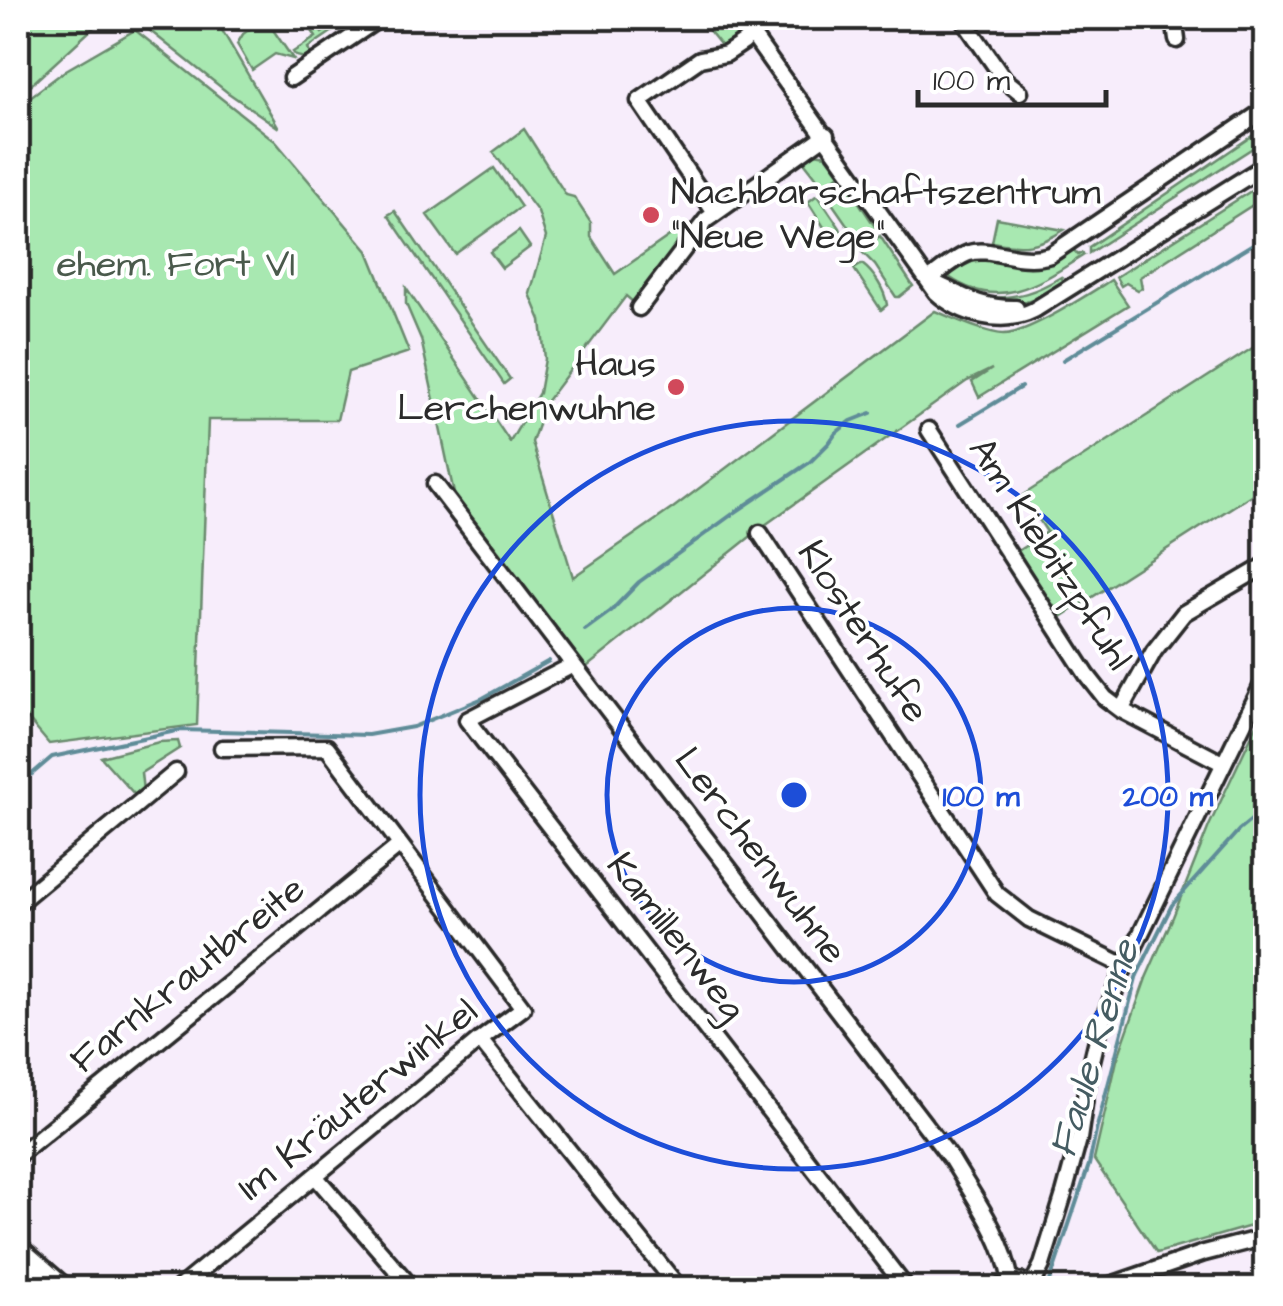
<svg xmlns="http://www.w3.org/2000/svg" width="1283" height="1306" viewBox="0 0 1283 1306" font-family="'Architects Daughter',sans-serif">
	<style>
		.green { fill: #a8e8b1; stroke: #6a8a6e; stroke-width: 2.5 }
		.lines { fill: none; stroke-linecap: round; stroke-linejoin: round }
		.stream { stroke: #5f8c98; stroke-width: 4 }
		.street-casing { stroke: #2b2b2b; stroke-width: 21 }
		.secondary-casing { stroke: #2b2b2b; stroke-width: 25 }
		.street { stroke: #fff; stroke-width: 14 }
		.secondary { stroke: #fff; stroke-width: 18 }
		.ring { fill: none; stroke: #1d4ed8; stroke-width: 5 }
		.poi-dot { fill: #d1495b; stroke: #fff; stroke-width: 4 }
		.labels { text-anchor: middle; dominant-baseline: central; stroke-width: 8; stroke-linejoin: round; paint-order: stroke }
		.poi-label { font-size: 38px; fill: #2b2b2b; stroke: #fff; text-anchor: start }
		.park-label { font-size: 38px; fill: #4a5a4c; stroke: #fff }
		.street-label { font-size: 38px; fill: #2b2b2b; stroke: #fff }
		.water-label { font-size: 40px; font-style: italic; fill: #455c62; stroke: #fff }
		.centre { fill: #1d4ed8; stroke: #fff; stroke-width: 5 }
		.ring-label { font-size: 30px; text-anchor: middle; font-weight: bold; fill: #1d4ed8; stroke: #fff; stroke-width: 8; stroke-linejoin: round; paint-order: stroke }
	</style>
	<rect width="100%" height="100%" fill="#f7edfb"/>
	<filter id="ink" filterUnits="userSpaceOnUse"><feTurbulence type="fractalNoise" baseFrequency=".01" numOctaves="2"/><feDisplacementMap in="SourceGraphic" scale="20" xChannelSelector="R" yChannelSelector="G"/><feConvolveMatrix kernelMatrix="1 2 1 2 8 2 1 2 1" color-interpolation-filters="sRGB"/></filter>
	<g filter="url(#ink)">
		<path class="green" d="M18 18H104L18 97Z
			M173 18H215L279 128 227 92 144 26Z
			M265 18 293 59 275 54 252 70 237 44 243 34Z
			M344 18H352L308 48 310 54 305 58 296 56 293 52 316 37 311 29 316 25 322 33Z
			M699 18H723L739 39 724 49Z
			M135 30 275 141 368 251 409 352 348 372 337 420H208L197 725 49 744 18 707V106L66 70Z
			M1265 127V140L1089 253V247Z
			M524 129 566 195 574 197 591 223V237L615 274 685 225 689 234 634 303 626 296 546 402 532 442 573 577 673 508 935 311C953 318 985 333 1003 334 1026 335 1090 293 1111 280L1128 305 979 397 972 382 992 369 967 381 765 525 583 670 464 517 455 498 421 339 406 304V288L510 442 539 393 545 359 541 320 530 294 546 237 538 212 493 152Z
			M815 153 826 155 840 174 823 186 805 163 806 159Z
			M494 168 521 207 455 254 427 215Z
			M1265 172V175L1074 296 1053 309 1032 317Z
			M840 180H844L878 231 858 244 851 235 848 226 825 193 826 189Z
			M1265 182V197L1140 277 1142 288 1138 290 1126 283 1121 286 1116 277Z
			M816 196 819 197 840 228 843 237 834 243 808 202Z
			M395 211 510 379 504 384 388 215Z
			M997 218 1064 230C1037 247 1023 248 992 242Z
			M519 231 530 247 502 268 490 252Z
			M880 236 913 286 899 297H896L875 265 860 250Z
			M1073 249 1078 255 1082 253 1084 255C1040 283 1000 312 949 277 975 243 1004 270 1038 266 1051 265 1062 256 1073 249Z
			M862 264C874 273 885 290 887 305L881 310 854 269Z
			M1061 277 1066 284C1040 299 1017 309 987 303L989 298C1020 297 1034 293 1061 277Z
			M1265 340V486L1052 623 1010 556 1047 532 1023 495Z
			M1265 707V1222L1157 1253 1094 1160 1117 1060 1146 978 1173 917 1209 826Z
			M178 741 180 748 141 773 143 791 136 796 101 757 159 742Z"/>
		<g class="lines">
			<path class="stream" d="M1063 360 1266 236
				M960 424 1021 387
				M585 630 611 611 639 582 734 513 810 462 829 443 836 433 851 421 871 413
				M18 786 52 757 181 730 368 735 413 727 483 698 549 661
				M1050 1281 1089 1165 1097 1127 1137 975 1172 905 1239 830 1266 808"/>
			<g class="street-casing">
				<path id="street" d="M740 18 936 292C961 315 1003 326 1034 310L1266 165
					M962 18 1005 80 1020 92
					M1174 18 1177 40
					M291 78 380 18
					M715 213 639 101 700 59 726 54 744 42 752 32 771 18
					M928 280C941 271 955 258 969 253 992 246 1019 265 1050 255L1266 109
					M929 280C961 295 980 309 1016 308
					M639 308 706 220 826 135
					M929 430 1087 675 1105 698 1121 710 1222 763
					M435 484 952 1160C975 1199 1003 1236 1011 1282
					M760 533 997 894 1029 919 1125 966
					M573 665 467 720 906 1288
					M1121 710 1154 651 1184 613 1266 565
					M18 903 176 772
					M480 1040 679 1288
					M18 1155 400 845
					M315 1176 412 1288
					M1260 1238 1266 1260
					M1032 1285 1042 1265 1064 1194 1079 1139 1088 1077 1100 1027 1125 966 1266 677
					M179 1288 480 1040 523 1008 327 747 222 748
					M999 1288C1010 1279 1025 1279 1036 1288
					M1102 1288 1204 1253 1266 1237"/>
			</g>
			<g class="secondary-casing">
				<path id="secondary" d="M18 1248 64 1288"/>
			</g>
			<use href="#street" class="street"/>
			<use href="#secondary" class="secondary"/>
		</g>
	</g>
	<g class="ring">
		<circle cx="794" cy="795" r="187"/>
		<circle cx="794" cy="795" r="374"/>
	</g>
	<g class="poi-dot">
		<circle cx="651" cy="215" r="10"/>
		<circle cx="676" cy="387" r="10"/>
	</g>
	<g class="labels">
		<g class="poi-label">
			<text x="671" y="193">Nachbarschaftszentrum<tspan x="671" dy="44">"Neue Wege"</tspan></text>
			<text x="656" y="365" text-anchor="end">Haus<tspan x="656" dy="44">Lerchenwuhne</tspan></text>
		</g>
		<g class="park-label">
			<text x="176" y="265">ehem. Fort VI</text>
		</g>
		<g class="street-label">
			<text transform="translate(1050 554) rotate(57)">Am Kiebitzpfuhl</text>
			<text transform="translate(863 632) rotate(57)">Klosterhufe</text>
			<text transform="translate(760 856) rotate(53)">Lerchenwuhne</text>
			<text transform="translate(676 937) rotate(52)">Kamillenweg</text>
			<text transform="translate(188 975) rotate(-39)">Farnkrautbreite</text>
			<text transform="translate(358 1100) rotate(-39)">Im Kräuterwinkel</text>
		</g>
		<g class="water-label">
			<text transform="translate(1095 1049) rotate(-73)">Faule Renne</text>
		</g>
	</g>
	<circle cx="794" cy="795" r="15" class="centre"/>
	<g class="ring-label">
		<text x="981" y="806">100 m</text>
		<text x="1168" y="806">200 m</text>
	</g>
	<rect width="1283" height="1306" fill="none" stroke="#fff" stroke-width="60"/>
	<rect x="30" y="30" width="1223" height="1246" fill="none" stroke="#2b2b2b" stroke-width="4" filter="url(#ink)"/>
	<path d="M918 90v15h188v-15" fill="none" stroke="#2b2b2b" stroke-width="5"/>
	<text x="933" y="90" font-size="30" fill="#2b2b2b" stroke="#ffffff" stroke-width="8" paint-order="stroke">100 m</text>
</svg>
